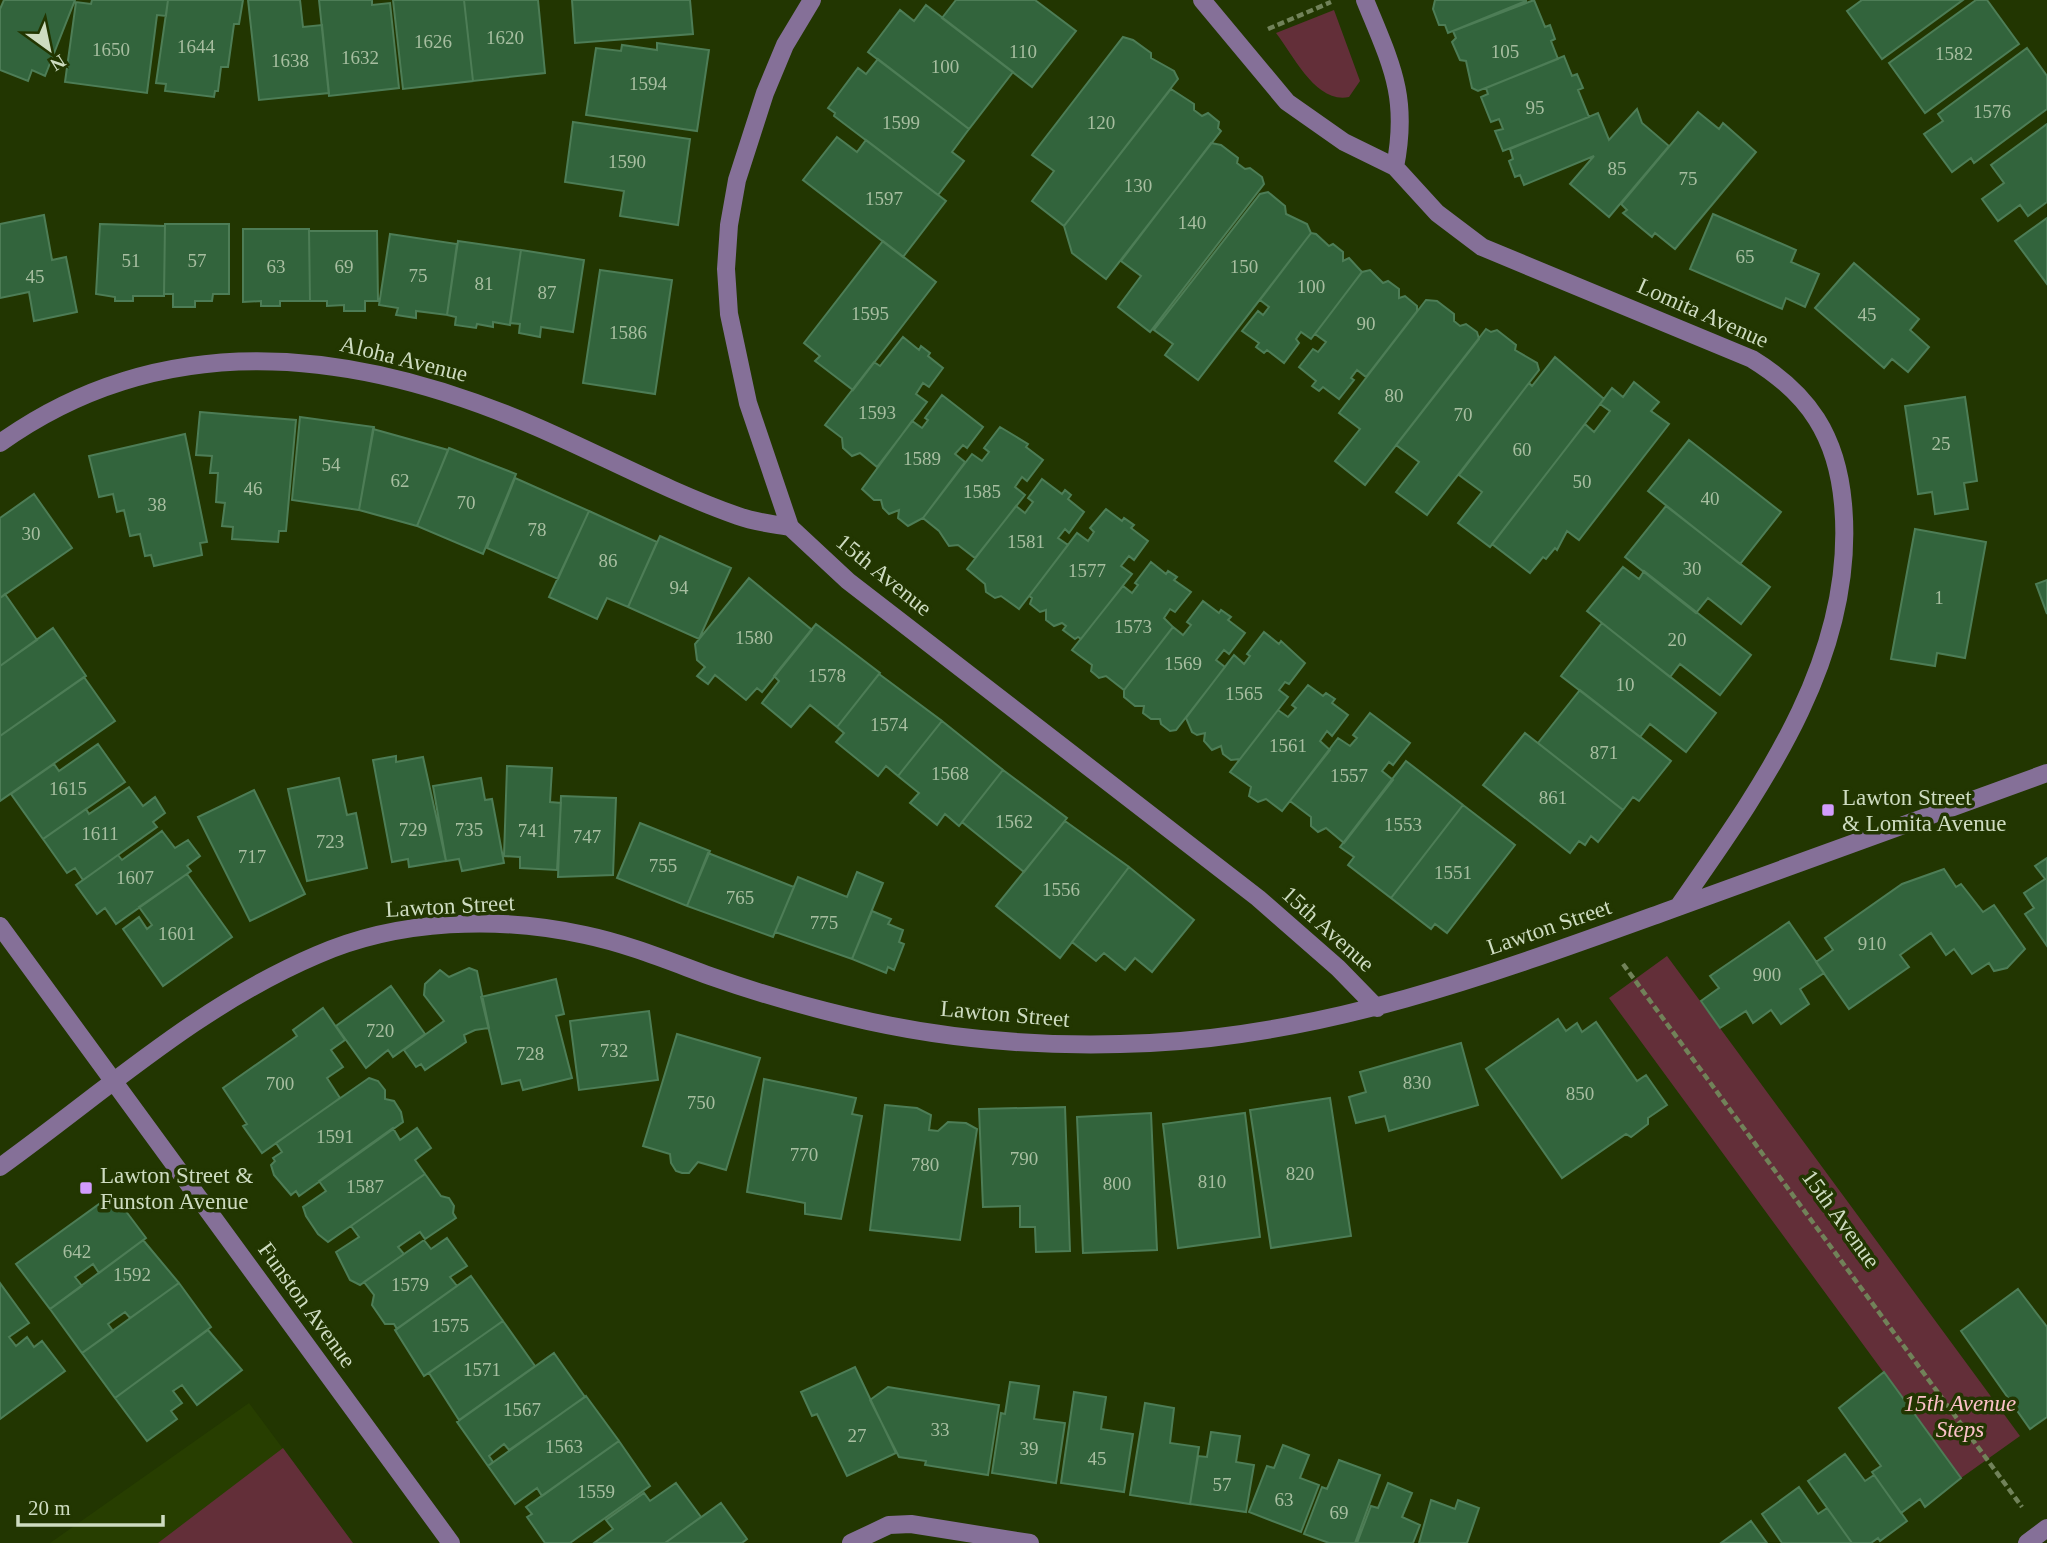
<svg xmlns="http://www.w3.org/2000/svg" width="2047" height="1543" viewBox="0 0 2047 1543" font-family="'Times New Roman',serif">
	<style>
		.built { fill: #273e00 }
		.green { fill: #632f39 }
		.building { fill: #32643c; stroke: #4d7d56; stroke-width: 2 }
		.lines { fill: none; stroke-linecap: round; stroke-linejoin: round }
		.path { stroke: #718259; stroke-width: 4.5; stroke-dasharray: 7 3.5; stroke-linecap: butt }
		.minor { stroke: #857098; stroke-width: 18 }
		.poi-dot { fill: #d29cfd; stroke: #223601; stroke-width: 2.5 }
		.labels { text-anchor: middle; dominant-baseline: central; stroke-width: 7; stroke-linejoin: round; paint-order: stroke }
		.number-label { font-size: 19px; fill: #a7bea0 }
		.street-label { font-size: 23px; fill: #cedcc1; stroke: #223601 }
		.poi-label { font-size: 23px; fill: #cedcc1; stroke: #223601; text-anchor: start }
		.park-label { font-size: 23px; font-style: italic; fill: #fcc1c9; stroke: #223601 }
	</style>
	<rect width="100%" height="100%" fill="#223601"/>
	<path class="built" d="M249 1403 353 1543H50Z"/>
	<path class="green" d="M1334 10 1360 81 1349 97C1316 104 1294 56 1276 33Z
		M1667 956 2020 1436 1961 1478 1609 998Z
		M283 1448 353 1543H158Z"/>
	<path class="building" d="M4 0H75L45 76 32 70 28 81 0 70V9Z
		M92 0H168L166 16 157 15 147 93 65 82 76 2 91 4Z
		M168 0H243L239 24H234L228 67H221L218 91H215L214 97 165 91 166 84 156 83Z
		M248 0H300L303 27 322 25 329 93 259 100Z
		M319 0H372V5L390 3 399 88 329 96Z
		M393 0H464L473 81 403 89Z
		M464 0H538L545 73 473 81Z
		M572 0H690L693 34 575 43Z
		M956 0H1035L1076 31 1032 87 942 18Z
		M1435 0H1526V1L1448 33 1445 25H1439L1433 9Z
		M1534 0 1545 27 1550 25 1555 39 1551 41 1558 59 1478 91 1472 88 1466 61 1460 60 1452 42 1456 38 1453 31Z
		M1862 0H1963L1882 59 1847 11Z
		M1976 0H1987L2019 44 1925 113 1889 63Z
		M926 5 1013 72 969 129 868 52 900 10 914 21Z
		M1123 37 1133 40 1151 53V58L1174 71 1178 79 1064 226 1032 201 1054 171 1032 155Z
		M657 43 709 50 697 131 586 115 596 48 621 51 622 45 657 50Z
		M2027 48 2047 76V109L1974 163 1971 158 1952 172 1924 134 1943 121 1938 114Z
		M1564 56 1572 76 1577 74 1583 88 1578 90 1589 117 1503 151 1495 131 1503 129 1499 119 1491 122 1481 97 1488 94 1486 88Z
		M878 59 969 129 952 152 964 161 938 195 834 116 835 113 828 108 858 68 866 74Z
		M1171 89 1194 104V110L1202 116 1208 113 1219 122 1218 128 1221 131 1106 279 1072 253 1064 226Z
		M1637 109 1642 123 1669 146 1609 217 1570 184 1594 156 1524 185 1520 175 1515 177 1509 161 1513 159 1510 149 1598 113 1609 140Z
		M1698 112 1719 129 1723 123 1756 152 1675 249 1655 233 1652 237 1623 213 1627 210 1621 204Z
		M573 122 690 139 678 225 620 216 624 191 565 182Z
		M2047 124V202L2028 216 2020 205 1998 221 1982 199 2004 183 1991 165Z
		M837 137 857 152 866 140 946 201 903 257 803 180Z
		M1211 143 1221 145 1238 158 1237 163 1245 169 1250 168 1262 177 1264 184 1150 332 1118 307 1141 276 1121 261Z
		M1268 192 1285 206 1286 214 1307 224 1311 233 1198 380 1165 355 1173 344 1154 330 1260 194Z
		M1713 214 1796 250 1791 262 1819 274 1805 307 1786 298 1782 309 1690 269Z
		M44 215 52 260 66 257 77 312 34 321 29 292 0 298V224Z
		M2047 218V284L2015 241Z
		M100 224 165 226 164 296H133V301H115V297L96 294Z
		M165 224H229V294H213L212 301H195V307H173V294H164Z
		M243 229H309L310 301H280V306H261V301L243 302Z
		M309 231H377L378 301H365V311H344V305L327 306V301H310Z
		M1311 233 1316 234 1329 246 1333 244 1343 252V261L1349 258 1362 272 1311 339 1301 332 1296 339 1299 343 1284 363 1267 350 1264 353 1256 347 1259 343 1242 331 1258 311 1263 315 1269 307 1260 300Z
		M390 234 457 244 447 315 416 311V318L396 315 398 308 379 305Z
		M458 241 521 250 510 325 493 322V327L477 324 476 328 455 325 456 317 447 315Z
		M883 241 936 282 853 390 815 361 820 356 804 343Z
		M521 250 584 260 573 332 541 327 540 337 519 333 520 324 510 323Z
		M1854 263 1919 319 1910 330 1929 347 1908 372 1892 359 1884 368 1815 308Z
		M600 270 672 280 655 394 583 383Z
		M1370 270 1383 283 1388 281 1399 289V298L1405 296 1417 306V311L1366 377 1357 370 1351 378 1354 380 1339 399 1323 387 1319 391 1312 386 1316 381 1299 367 1313 349 1318 352 1326 342 1315 334 1362 272Z
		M1426 300 1437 301 1454 314V321L1460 326 1466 324 1477 332 1479 339 1365 485 1335 461 1360 429 1339 413Z
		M1486 329 1491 332 1497 330 1516 345 1515 350 1537 363 1539 370 1427 515 1396 492 1419 462 1396 445Z
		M903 337 919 350 921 346 930 353 928 356 943 368 929 387 923 383 916 394 927 402 877 467 860 453 852 456 843 448 842 438 825 425 874 362 880 366Z
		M1555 357 1604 399 1490 547 1458 523 1482 492 1459 475 1529 383 1532 386Z
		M1634 382 1659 402 1651 411 1669 424 1579 540 1567 531 1557 550 1555 548 1546 559 1543 557 1530 573 1492 544 1585 424 1594 432 1610 411 1600 404 1612 388 1623 397Z
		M942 395 983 427 967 448 963 445 955 454 965 462 923 518 908 526 898 518 899 510 889 514 883 508 881 500H874L862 489 912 421 922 428 928 420 925 418Z
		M1965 397 1977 481 1964 483 1968 509 1935 514 1932 492 1918 494 1905 406Z
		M200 412 296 420 286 531H279L278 542 232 539 233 527 222 526 225 503 216 502 218 473H210L212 456 196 455Z
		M300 417 374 427 359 510 292 500Z
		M1000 427 1028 444 1026 447 1043 460 1027 481 1022 477 1015 487 1025 495 975 558 958 545 949 546 939 531 923 518 972 454 982 461 989 452 984 448Z
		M373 429 448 450 417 526 359 510Z
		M185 434 207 542 200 543 202 555 154 566 151 555 145 556 140 534 130 536 124 510 117 512 113 494 99 497 89 456Z
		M1689 440 1781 512 1740 564 1648 491Z
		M449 448 516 474 483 554 417 526Z
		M515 478 589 511 558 579 487 548Z
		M1042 479 1062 494 1065 490 1071 495 1068 499 1084 512 1069 533 1065 529 1058 538 1068 545 1019 609 1001 596 995 598 986 592 985 584 967 569 1016 506 1025 513 1033 502 1028 498Z
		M34 494 72 548 0 598V518Z
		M1666 506 1770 587 1741 624 1708 598 1696 613 1625 557Z
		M1106 509 1122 521 1124 518 1134 525 1131 528 1148 541 1134 560 1129 556 1121 566 1132 574 1081 639 1078 637 1075 639 1063 630 1066 626 1062 623 1054 626 1046 620V610L1040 612 1030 604 1032 598 1029 596 1077 533 1088 541 1094 532 1090 528Z
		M589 511 657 542 628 607 607 598 597 619 549 597Z
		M1915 529 1986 542 1965 658 1937 653 1935 666 1891 659Z
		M660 536 731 568 699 639 628 607Z
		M1151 562 1166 574 1168 571 1177 577 1174 580 1191 592 1175 612 1170 609 1164 618 1173 627 1124 690 1106 676 1099 678 1091 671 1092 665 1072 650 1123 586 1132 593 1138 585 1135 583Z
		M1623 567 1639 579 1644 571 1751 655 1720 695 1680 664 1670 677 1587 611Z
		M749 578 812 630 762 692 757 688 746 700 715 675 708 684 697 676 705 667 697 660 695 644Z
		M2047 580V614L2036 584Z
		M5 594 37 640 0 666V598Z
		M1203 601 1219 613 1221 610 1231 617 1228 620 1245 633 1229 654 1224 650 1216 660 1225 667 1176 730 1170 731 1161 724 1160 719H1151L1143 713 1144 706H1135L1124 697V690L1173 627 1183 635 1191 625 1187 622Z
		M1602 623 1716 713 1686 752 1650 724 1640 737 1561 676Z
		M816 624 880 673 837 727 810 705 791 727 762 703 779 681 774 676Z
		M53 628 86 676 0 736V666Z
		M1264 632 1279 644 1281 641 1305 663 1289 684 1285 682 1279 690 1288 697 1278 710 1240 759 1231 760 1223 754 1221 746 1212 750 1204 741 1205 733 1197 735 1192 732 1186 718 1234 655 1244 664 1250 656 1247 654Z
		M879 674 942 721 898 776 886 766 878 776 836 742 844 733 837 727Z
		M84 677 115 721 0 801V736Z
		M1308 685 1323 696 1326 693 1335 699 1332 703 1348 715 1332 736 1327 731 1320 741 1330 750 1282 811 1266 799 1258 802 1249 796 1251 787 1230 772 1278 710 1288 717 1296 708 1292 705Z
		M1580 690 1671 761 1639 801 1633 797 1623 810 1538 743Z
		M1370 713 1410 743 1393 765 1389 762 1382 771 1393 780 1344 843 1326 828 1318 832 1311 826V817L1290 801 1338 738 1350 746 1357 738 1353 735Z
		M942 721 1003 770 959 826 945 814 937 825 910 803 919 793 898 776Z
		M1525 733 1623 810 1598 842 1591 836 1585 845 1579 841 1570 853 1483 785Z
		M98 744 125 782 43 839 11 794 54 764 59 771Z
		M396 756V762L423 757 446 861 409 867 408 859 392 862 373 760Z
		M1406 761 1463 805 1391 898 1348 865 1354 857 1340 847Z
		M507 766 552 768 550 802 561 803 557 870 520 868V857L504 856Z
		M1003 770 1067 818 1024 872 962 822Z
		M339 778 347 815 356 813 367 868 307 881 288 789Z
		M481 778 485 800 492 799 504 863 462 871 459 859 446 861 433 786Z
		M129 787 143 806 155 797 165 813 153 822 157 827 83 880 75 868 67 873 43 839 86 809 89 814Z
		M254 790 305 894 250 921 198 817Z
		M561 796 616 798 613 875 558 877Z
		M1463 805 1515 845 1447 933 1435 924 1431 929 1391 898Z
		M1065 821 1129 867 1060 958 996 906Z
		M640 823 710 851 687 906 617 878Z
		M162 831 175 848 188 840 200 856 187 866 191 871 116 924 105 908 97 914 76 885 118 855 122 860Z
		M708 853 794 887 773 937 687 906Z
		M2047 858V946L2025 914 2034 908 2024 893 2045 879 2035 866Z
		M1129 867 1194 920 1152 972 1135 958 1125 970 1104 953 1096 961 1072 942Z
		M1944 869 1956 887 1961 884 1983 912 1994 905 2025 949 2007 968 1994 971 1989 963 1972 974 1954 949 1946 955 1931 933 1900 955 1909 967 1849 1009 1816 962 1833 950 1825 938 1902 884Z
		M857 872 883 883 852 959 775 932 798 877 847 897Z
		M187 874 232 937 163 986 123 929 139 917 147 929 152 925 139 907Z
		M872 911 891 919 888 924 903 930 899 942 904 944 894 970 888 967 886 973 852 959Z
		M1789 922 1824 973 1800 989 1809 1004 1781 1024 1771 1010 1753 1023 1746 1011 1720 1028 1701 1001 1719 988 1710 976Z
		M469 968 477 971 489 1028 475 1030 464 1035 466 1042 425 1070 421 1064 416 1067 404 1050 444 1021 424 995 425 984 440 970 449 977Z
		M556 979 564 1014 556 1016 572 1078 523 1090 520 1080 502 1084 481 997Z
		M391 986 425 1034 393 1057 388 1050 366 1068 336 1026Z
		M323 1008 345 1040 331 1050 343 1067 327 1078 340 1098 262 1153 243 1126 247 1124 223 1088 297 1036 293 1030Z
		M649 1011 658 1080 579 1090 570 1021Z
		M1558 1019 1566 1031 1577 1023 1582 1032 1596 1022 1637 1081 1646 1075 1667 1105 1648 1118V1124L1631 1137 1626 1134 1562 1178 1486 1069Z
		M677 1034 760 1058 726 1170 698 1162 689 1173H682L676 1171 671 1163 670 1154 643 1146Z
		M1461 1043 1478 1105 1389 1131 1385 1116 1356 1123 1349 1097 1366 1092 1360 1072Z
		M369 1078 378 1081 385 1090V1099L394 1101 401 1112 403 1122 299 1196 296 1191 291 1195 274 1175 271 1165 275 1161 273 1158 282 1152 276 1143Z
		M764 1079 856 1098 852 1114 862 1116 841 1219 805 1214V1203L747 1192Z
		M1330 1098 1351 1236 1271 1248 1250 1110Z
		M885 1105 917 1108 931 1115 929 1130 938 1131 948 1122 966 1123 977 1129 960 1240 870 1230Z
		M1065 1107 1070 1251 1036 1252 1035 1227H1020V1206L983 1207 979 1109Z
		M1151 1113 1157 1250 1083 1253 1077 1117Z
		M1245 1113 1260 1237 1178 1248 1163 1124Z
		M393 1128 400 1140 417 1128 431 1148 415 1160 425 1174 328 1242 318 1234 306 1216 303 1207 326 1191 319 1181Z
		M425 1174 441 1196 449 1198 454 1206 453 1213 456 1218 425 1239 420 1232 398 1247 404 1254 360 1285 350 1280 336 1252 359 1237 351 1226Z
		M113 1194 146 1238 99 1273 93 1264 75 1277 82 1286 50 1309 16 1264Z
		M447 1238 467 1266 450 1277 457 1286 397 1329 394 1324H385L372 1305 374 1295 364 1282 424 1240 431 1249Z
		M143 1240 179 1283 130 1318 125 1312 108 1324 113 1331 82 1353 50 1309Z
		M471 1276 503 1321 424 1376 395 1330Z
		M0 1283 29 1323 9 1337 16 1346 27 1337 34 1347 42 1341 65 1371 0 1419Z
		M179 1283 211 1327 115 1398 82 1353Z
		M2018 1289 2047 1327V1417L2030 1429 1961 1331Z
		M503 1321 535 1366 459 1420 429 1373Z
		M208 1330 242 1370 197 1405 182 1385 173 1391 182 1403 171 1411 177 1419 147 1441 115 1398Z
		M554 1353 585 1397 509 1450 504 1444 489 1456 493 1462 488 1466 457 1422Z
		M855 1367 896 1453 847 1476 817 1414 812 1416 801 1392Z
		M1884 1372 1961 1478 1925 1507 1920 1499 1901 1513 1872 1472 1881 1466 1839 1408Z
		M1010 1382 1039 1386 1034 1419 1065 1423 1056 1483 992 1473 1001 1413 1005 1414Z
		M888 1387 999 1405 988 1475 925 1465 926 1461 899 1457 870 1400Z
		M1074 1392 1106 1397 1101 1429 1133 1434 1124 1492 1061 1483Z
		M586 1396 619 1441 542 1496 537 1488 515 1504 488 1466Z
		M1145 1403 1174 1408 1170 1443 1199 1447 1190 1504 1130 1495Z
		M1211 1432 1240 1436 1236 1462 1254 1465 1246 1512 1190 1504 1198 1456 1207 1457Z
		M619 1441 650 1486 570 1543H545L527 1517 532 1514 526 1507Z
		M1283 1445 1309 1455 1300 1478 1319 1485 1301 1532 1249 1512 1267 1466 1274 1468Z
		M1845 1454 1865 1481 1874 1475 1907 1521 1880 1541 1878 1538 1871 1543H1852L1808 1481Z
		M1339 1460 1380 1475 1355 1543H1329L1304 1534 1322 1487 1327 1489Z
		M676 1483 701 1517 665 1543H594L613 1529 606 1520 644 1493 650 1501Z
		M1388 1483 1412 1493 1402 1517 1420 1525 1413 1543H1357L1371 1506 1378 1508Z
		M1799 1487 1818 1514 1827 1508 1852 1543H1782L1762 1514Z
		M1431 1500 1455 1509 1458 1500 1479 1508 1467 1543H1419Z
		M721 1503 747 1539 742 1543H665Z
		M1751 1521 1767 1543H1721Z"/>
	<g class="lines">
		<path class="path" d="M1268 29 1331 2
			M1623 964 2022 1507"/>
		<path class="minor" d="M812 0 785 45 765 93 737 180 729 225 726 269 729 314 748 403 790 527 848 581 1258 898 1338 968 1377 1008
			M1202 0 1287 102 1344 142 1395 167 1437 213 1482 247 1752 359C1809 394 1837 436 1843 504 1857 657 1761 788 1678 907
			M1365 0C1391 64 1409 96 1395 167
			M0 443C168 323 361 350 539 428 605 457 670 492 738 516 754 522 773 524 790 527
			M0 926 451 1543
			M0 1167C103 1093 199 1005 317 955 399 919 499 916 585 935 628 944 669 961 710 976 755 992 800 1005 846 1016 944 1040 1049 1048 1150 1043 1331 1034 1498 972 1667 911 1793 865 1920 819 2047 773
			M851 1543 889 1525 911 1524 1030 1543
			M2027 1543 2047 1528"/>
	</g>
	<g class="poi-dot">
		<rect x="1821" y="803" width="14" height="14" rx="3.5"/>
		<rect x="79" y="1181" width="14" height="14" rx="3.5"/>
	</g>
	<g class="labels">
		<g class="number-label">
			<text x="505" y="37">1620</text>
			<text x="433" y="41">1626</text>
			<text x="196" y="46">1644</text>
			<text x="111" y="49">1650</text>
			<text x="1023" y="51">110</text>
			<text x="1505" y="51">105</text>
			<text x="1954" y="53">1582</text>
			<text x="360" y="57">1632</text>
			<text x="290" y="60">1638</text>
			<text x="945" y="66">100</text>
			<text x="648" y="83">1594</text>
			<text x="1535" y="107">95</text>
			<text x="1992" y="111">1576</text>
			<text x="901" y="122">1599</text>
			<text x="1101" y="122">120</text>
			<text x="627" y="161">1590</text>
			<text x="1617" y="168">85</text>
			<text x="1688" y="178">75</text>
			<text x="1138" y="185">130</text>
			<text x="884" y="198">1597</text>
			<text x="1192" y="222">140</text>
			<text x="1745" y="256">65</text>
			<text x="131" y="260">51</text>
			<text x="197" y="260">57</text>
			<text x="276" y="266">63</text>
			<text x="344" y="266">69</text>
			<text x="1244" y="266">150</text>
			<text x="418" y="275">75</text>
			<text x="35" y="276">45</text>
			<text x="484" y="283">81</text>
			<text x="1311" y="286">100</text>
			<text x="547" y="292">87</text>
			<text x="870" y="313">1595</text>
			<text x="1867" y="314">45</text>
			<text x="1366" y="323">90</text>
			<text x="628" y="332">1586</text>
			<text x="1394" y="395">80</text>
			<text x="877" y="412">1593</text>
			<text x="1463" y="414">70</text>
			<text x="1941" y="443">25</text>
			<text x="1522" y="449">60</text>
			<text x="922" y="458">1589</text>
			<text x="331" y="464">54</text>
			<text x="400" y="480">62</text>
			<text x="1582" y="481">50</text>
			<text x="253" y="488">46</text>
			<text x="982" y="491">1585</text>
			<text x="1710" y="498">40</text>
			<text x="466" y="502">70</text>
			<text x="157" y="504">38</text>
			<text x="537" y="529">78</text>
			<text x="31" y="533">30</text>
			<text x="1026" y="541">1581</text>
			<text x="608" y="560">86</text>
			<text x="1692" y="568">30</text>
			<text x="1087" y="570">1577</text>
			<text x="679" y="587">94</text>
			<text x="1939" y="597">1</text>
			<text x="1133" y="626">1573</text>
			<text x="754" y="637">1580</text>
			<text x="1677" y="639">20</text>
			<text x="1183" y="663">1569</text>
			<text x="827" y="675">1578</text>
			<text x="1625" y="684">10</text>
			<text x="1244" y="693">1565</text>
			<text x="889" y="724">1574</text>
			<text x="1288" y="745">1561</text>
			<text x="1604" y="752">871</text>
			<text x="950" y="773">1568</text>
			<text x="1349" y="775">1557</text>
			<text x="68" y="788">1615</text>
			<text x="1553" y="797">861</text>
			<text x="1014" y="821">1562</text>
			<text x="1403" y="824">1553</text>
			<text x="413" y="829">729</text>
			<text x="469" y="829">735</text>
			<text x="532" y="830">741</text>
			<text x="100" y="833">1611</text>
			<text x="587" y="836">747</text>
			<text x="330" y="841">723</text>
			<text x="252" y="856">717</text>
			<text x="663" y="865">755</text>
			<text x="1453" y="872">1551</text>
			<text x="135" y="877">1607</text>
			<text x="1061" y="889">1556</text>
			<text x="740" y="897">765</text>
			<text x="824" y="922">775</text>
			<text x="177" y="933">1601</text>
			<text x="1872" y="943">910</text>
			<text x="1767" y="974">900</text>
			<text x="380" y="1030">720</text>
			<text x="614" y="1050">732</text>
			<text x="530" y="1053">728</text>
			<text x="1417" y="1082">830</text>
			<text x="280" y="1083">700</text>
			<text x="1580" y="1093">850</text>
			<text x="701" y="1102">750</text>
			<text x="335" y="1136">1591</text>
			<text x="804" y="1154">770</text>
			<text x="1024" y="1158">790</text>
			<text x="925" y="1164">780</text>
			<text x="1300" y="1173">820</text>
			<text x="1212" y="1181">810</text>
			<text x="1117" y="1183">800</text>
			<text x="365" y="1186">1587</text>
			<text x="77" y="1251">642</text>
			<text x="132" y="1274">1592</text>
			<text x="410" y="1284">1579</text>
			<text x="450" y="1325">1575</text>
			<text x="482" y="1369">1571</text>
			<text x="522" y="1409">1567</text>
			<text x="940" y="1429">33</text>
			<text x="857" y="1435">27</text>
			<text x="564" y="1446">1563</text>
			<text x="1029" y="1448">39</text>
			<text x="1097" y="1458">45</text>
			<text x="1222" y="1484">57</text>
			<text x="596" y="1491">1559</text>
			<text x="1284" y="1499">63</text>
			<text x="1339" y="1512">69</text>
		</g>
		<g class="street-label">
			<text transform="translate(1703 313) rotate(24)">Lomita Avenue</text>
			<text transform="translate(404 359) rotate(14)">Aloha Avenue</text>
			<text transform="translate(884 575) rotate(39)">15th Avenue</text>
			<text transform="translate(450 906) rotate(-3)">Lawton Street</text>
			<text transform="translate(1549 927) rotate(-19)">Lawton Street</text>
			<text transform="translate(1328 929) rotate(42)">15th Avenue</text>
			<text transform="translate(1005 1014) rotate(5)">Lawton Street</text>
			<text transform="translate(1841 1219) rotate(54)">15th Avenue</text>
			<text transform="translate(307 1305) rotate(54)">Funston Avenue</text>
		</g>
		<g class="poi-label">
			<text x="1842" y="797">Lawton Street<tspan x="1842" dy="26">&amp; Lomita Avenue</tspan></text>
			<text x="100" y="1175">Lawton Street &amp;<tspan x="100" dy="26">Funston Avenue</tspan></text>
		</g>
		<g class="park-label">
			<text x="1960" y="1403">15th Avenue<tspan x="1960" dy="26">Steps</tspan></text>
		</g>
	</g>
	<g transform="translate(49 49) rotate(147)" stroke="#223601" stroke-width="5" paint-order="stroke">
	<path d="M0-5L12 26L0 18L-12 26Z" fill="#cedcc1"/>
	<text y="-10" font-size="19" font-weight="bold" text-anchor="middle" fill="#cedcc1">N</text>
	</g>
	<path d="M18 1515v10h145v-10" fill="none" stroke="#cedcc1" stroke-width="3.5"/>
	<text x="28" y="1515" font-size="21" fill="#cedcc1" stroke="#223601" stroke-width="5" paint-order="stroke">20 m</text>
</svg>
